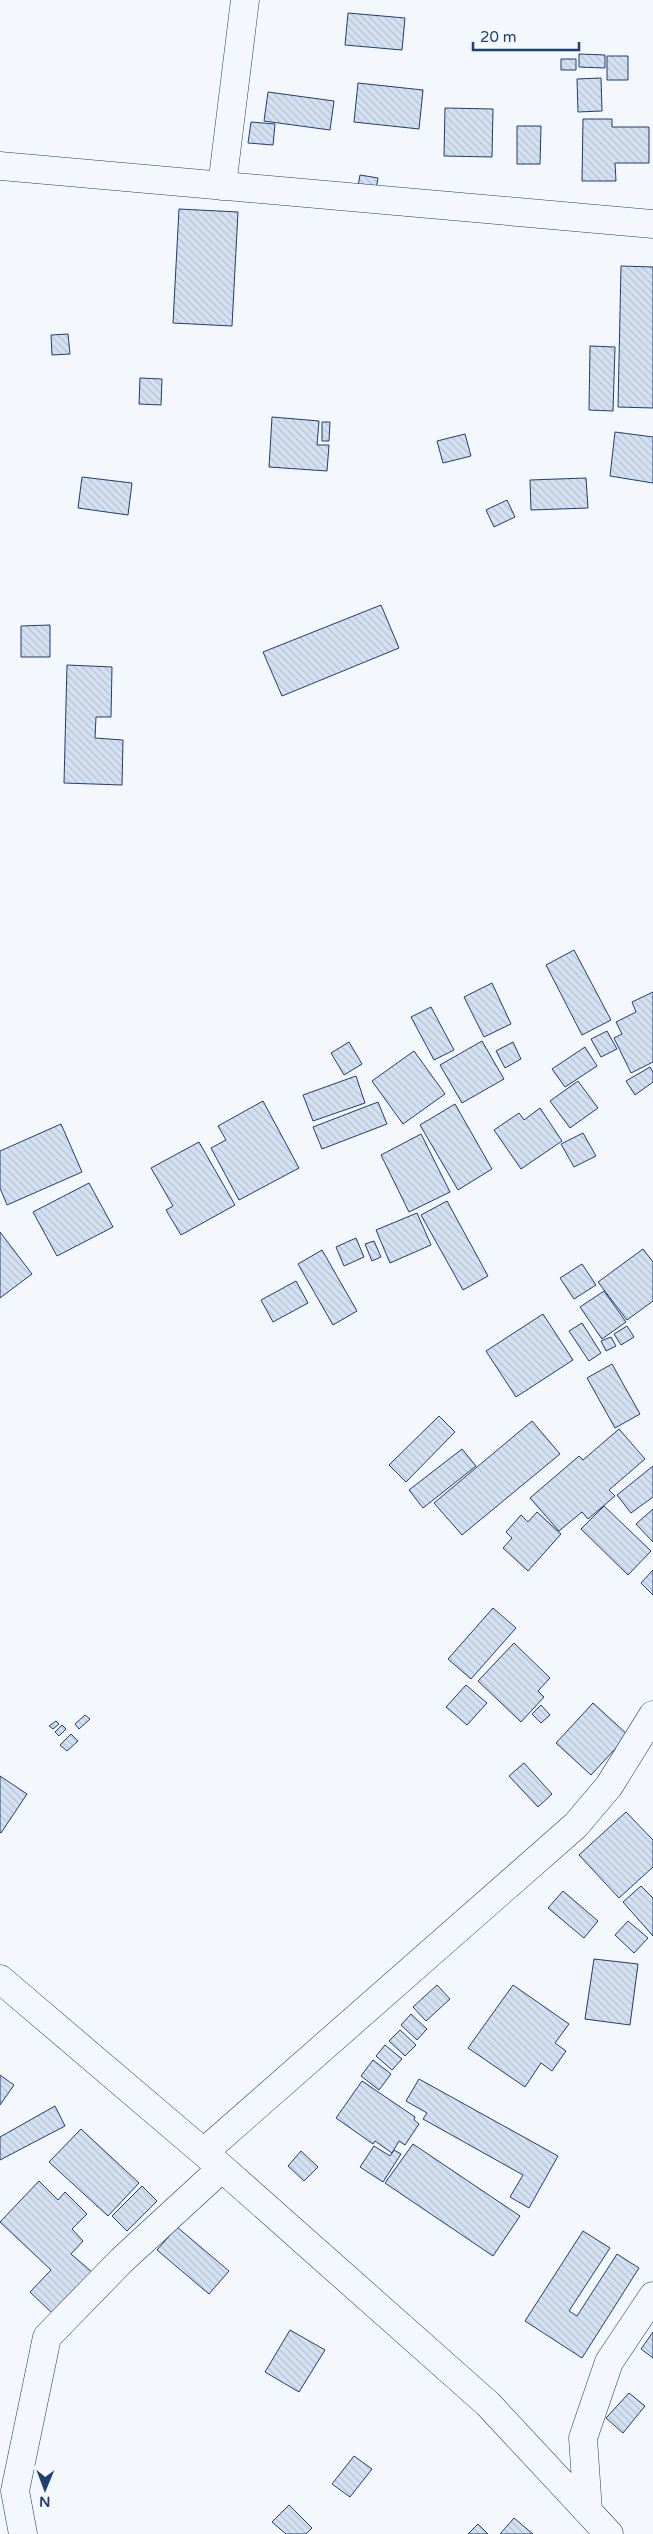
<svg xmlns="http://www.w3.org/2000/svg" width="653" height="2534" viewBox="0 0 653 2534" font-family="'Varela Round',sans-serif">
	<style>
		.building { fill: url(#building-back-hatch); stroke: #1d3f73 }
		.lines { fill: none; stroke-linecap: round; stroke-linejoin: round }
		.minor-casing { stroke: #1d3f73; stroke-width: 29 }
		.minor { stroke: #f4f7fb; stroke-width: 28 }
	</style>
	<defs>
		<pattern id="building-back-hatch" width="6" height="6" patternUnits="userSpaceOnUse" patternTransform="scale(1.25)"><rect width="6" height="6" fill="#d5e0f0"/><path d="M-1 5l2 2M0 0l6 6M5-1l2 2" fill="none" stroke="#b6c1d1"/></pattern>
	</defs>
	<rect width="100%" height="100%" fill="#f4f7fb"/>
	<path class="building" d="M348 13 405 18 402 50 345 45Z
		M579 54 605 55V68L579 67Z
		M607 56H628V80H607Z
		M561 59H576V70H561Z
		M601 78 602 111 578 112 577 79Z
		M358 83 423 90 419 129 354 122Z
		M268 92 334 101 330 130 264 121Z
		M445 108 493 109 492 157 444 156Z
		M583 119H612V127H649V163H615L616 181H582Z
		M251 122 275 124 273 145 248 143Z
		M517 126H541L540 164H517Z
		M360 175 378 178 375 195 357 192Z
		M179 209 238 212 232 326 173 323Z
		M621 266 653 267V408L618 407Z
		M68 334 70 354 52 355 51 335Z
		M590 346 615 347 613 411 589 410Z
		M140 378 162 379 161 405 139 404Z
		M272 417 319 421 317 445H329L327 471 269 467Z
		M322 422H330L329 441H322Z
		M615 432 653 437V483L610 476Z
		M465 434 471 456 443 463 437 441Z
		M82 477 132 483 128 515 78 508Z
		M586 478 588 508 531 510 530 480Z
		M507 500 515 517 494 527 486 510Z
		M381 605 399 648 282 696 263 652Z
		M50 625V657H21V626Z
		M67 665 112 667 111 717H96L95 738 123 740 122 785 64 783Z
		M574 950 611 1020 582 1035 546 965Z
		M492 983 511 1024 484 1037 464 997Z
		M653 992V1062L631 1073 614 1038 622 1034 616 1022 636 1012 632 1002Z
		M431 1007 454 1050 434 1060 411 1017Z
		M607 1031 617 1049 601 1057 591 1039Z
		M482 1041 504 1079 462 1103 440 1065Z
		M349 1042 362 1064 344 1075 331 1053Z
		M513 1042 521 1059 505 1068 496 1051Z
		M585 1047 597 1066 565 1087 552 1069Z
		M414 1051 445 1094 403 1124 372 1081Z
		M650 1067 653 1072V1082L635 1095 626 1081Z
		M356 1076 365 1103 313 1121 303 1095Z
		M578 1081 598 1108 570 1128 550 1101Z
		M263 1101 299 1168 239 1200 211 1148 226 1140 218 1126Z
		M378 1102 387 1124 322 1149 313 1127Z
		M455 1104 492 1169 458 1190 420 1125Z
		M540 1108 562 1141 521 1169 494 1130 519 1113 524 1120Z
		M61 1124 82 1172 7 1205 0 1188V1151Z
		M583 1133 596 1156 574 1167 561 1144Z
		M421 1134 450 1192 409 1212 381 1155Z
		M199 1142 235 1205 181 1235 166 1210 173 1206 151 1168Z
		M89 1183 113 1227 57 1256 33 1212Z
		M447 1201 488 1276 463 1290 421 1215Z
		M417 1213 431 1245 390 1263 376 1230Z
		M0 1232 32 1274 0 1298Z
		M356 1238 364 1257 344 1266 336 1247Z
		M374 1241 381 1257 372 1261 365 1244Z
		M643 1249 653 1262V1301L627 1320 598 1282Z
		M322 1250 357 1311 333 1325 298 1264Z
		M582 1264 596 1285 574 1299 560 1278Z
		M296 1281 308 1303 273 1322 261 1300Z
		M604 1291 626 1322 602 1339 580 1307Z
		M543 1314 573 1360 516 1397 486 1351Z
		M582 1323 601 1353 589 1361 569 1331Z
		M627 1326 634 1337 621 1345 614 1334Z
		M611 1337 616 1346 606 1351 601 1341Z
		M612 1364 640 1414 615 1428 587 1378Z
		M439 1416 455 1432 406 1482 389 1465Z
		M532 1421 560 1454 462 1535 434 1503Z
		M619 1429 645 1459 609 1490 615 1496 588 1519 582 1512 559 1531 530 1498 579 1456 583 1460Z
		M462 1449 476 1466 423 1508 409 1490Z
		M653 1466V1497L631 1513 617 1495Z
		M604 1506 651 1551 628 1575 581 1529Z
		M653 1509V1542L636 1524Z
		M537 1512 561 1534 528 1571 503 1548 512 1538 506 1532 521 1515 528 1522Z
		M653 1570V1595L641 1583Z
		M493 1608 516 1628 471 1679 448 1659Z
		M514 1643 550 1678 538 1691 544 1697 521 1722 478 1681Z
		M466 1685 487 1703 467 1725 446 1707Z
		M593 1703 628 1735 591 1775 556 1743Z
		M541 1705 550 1715 541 1723 532 1714Z
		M85 1715 90 1719 79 1729 75 1724Z
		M56 1721 59 1724 53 1729 49 1726Z
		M62 1725 66 1729 59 1736 55 1732Z
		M71 1734 78 1741 67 1751 60 1745Z
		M524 1763 552 1794 538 1807 509 1776Z
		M0 1776 27 1794 1 1833 0 1832Z
		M626 1812 653 1840V1867L619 1898 579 1855Z
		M641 1886 653 1898V1936L623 1902Z
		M563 1891 598 1921 584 1938 548 1908Z
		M628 1921 648 1938 634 1953 615 1935Z
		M594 1959 638 1964 630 2025 585 2019Z
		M437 1985 450 1999 426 2021 413 2007Z
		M513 1985 569 2024 555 2043 566 2051 552 2071 541 2063 525 2087 468 2048Z
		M411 2014 427 2029 417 2040 401 2025Z
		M400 2030 416 2045 405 2056 389 2041Z
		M385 2045 402 2059 392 2070 376 2056Z
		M373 2060 391 2074 379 2090 361 2076Z
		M0 2075 14 2085 0 2105Z
		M419 2079 558 2156 529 2208 510 2197 523 2175 423 2119 427 2113 406 2101Z
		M362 2081 415 2117 414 2120 419 2124 405 2145 399 2141 392 2153 375 2141 373 2144 336 2118Z
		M55 2106 65 2126 0 2160V2137Z
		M81 2129 139 2183 108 2216 49 2162Z
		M413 2144 520 2216 493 2256 385 2183Z
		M374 2146 390 2156 394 2150 401 2154 383 2182 360 2167Z
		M301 2151 318 2167 304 2181 288 2166Z
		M39 2181 58 2200 65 2192 87 2214 72 2229 83 2241 71 2254 92 2272 52 2313 30 2292 51 2270 0 2222Z
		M142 2186 157 2201 127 2231 112 2216Z
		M177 2227 229 2271 209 2294 157 2250Z
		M583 2231 610 2248 569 2311 577 2316 617 2254 639 2268 582 2358 525 2321Z
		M290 2330 325 2350 299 2392 265 2372Z
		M653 2332V2358L641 2349Z
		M629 2393 645 2406 623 2433 606 2418Z
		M354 2456 372 2469 350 2497 332 2484Z
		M289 2505 312 2528 306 2534H286L272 2522Z
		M514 2518 533 2534H500Z
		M478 2524 488 2534H468Z"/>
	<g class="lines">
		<g class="minor-casing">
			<path id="minor" d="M0 166 653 224
				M222 186 245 0
				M0 1979 222 2168 488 2404 609 2534
				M204 2152 576 1825 609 1786 653 1715
				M588 2511 583 2438 609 2362 653 2296
				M23 2534 15 2491 47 2337 122 2260 222 2168"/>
		</g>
		<use href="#minor" class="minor"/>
	</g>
	<g transform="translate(45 2489) rotate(181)" stroke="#f4f7fb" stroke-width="4" paint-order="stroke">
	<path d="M0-4L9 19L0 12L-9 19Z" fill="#1d3f73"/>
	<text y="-8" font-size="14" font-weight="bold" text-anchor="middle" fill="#1d3f73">N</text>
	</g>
	<path d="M473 42v8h106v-8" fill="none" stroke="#1d3f73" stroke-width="2.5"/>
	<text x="480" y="42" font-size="15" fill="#1d3f73" stroke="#f4f7fb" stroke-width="4" paint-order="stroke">20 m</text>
</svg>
